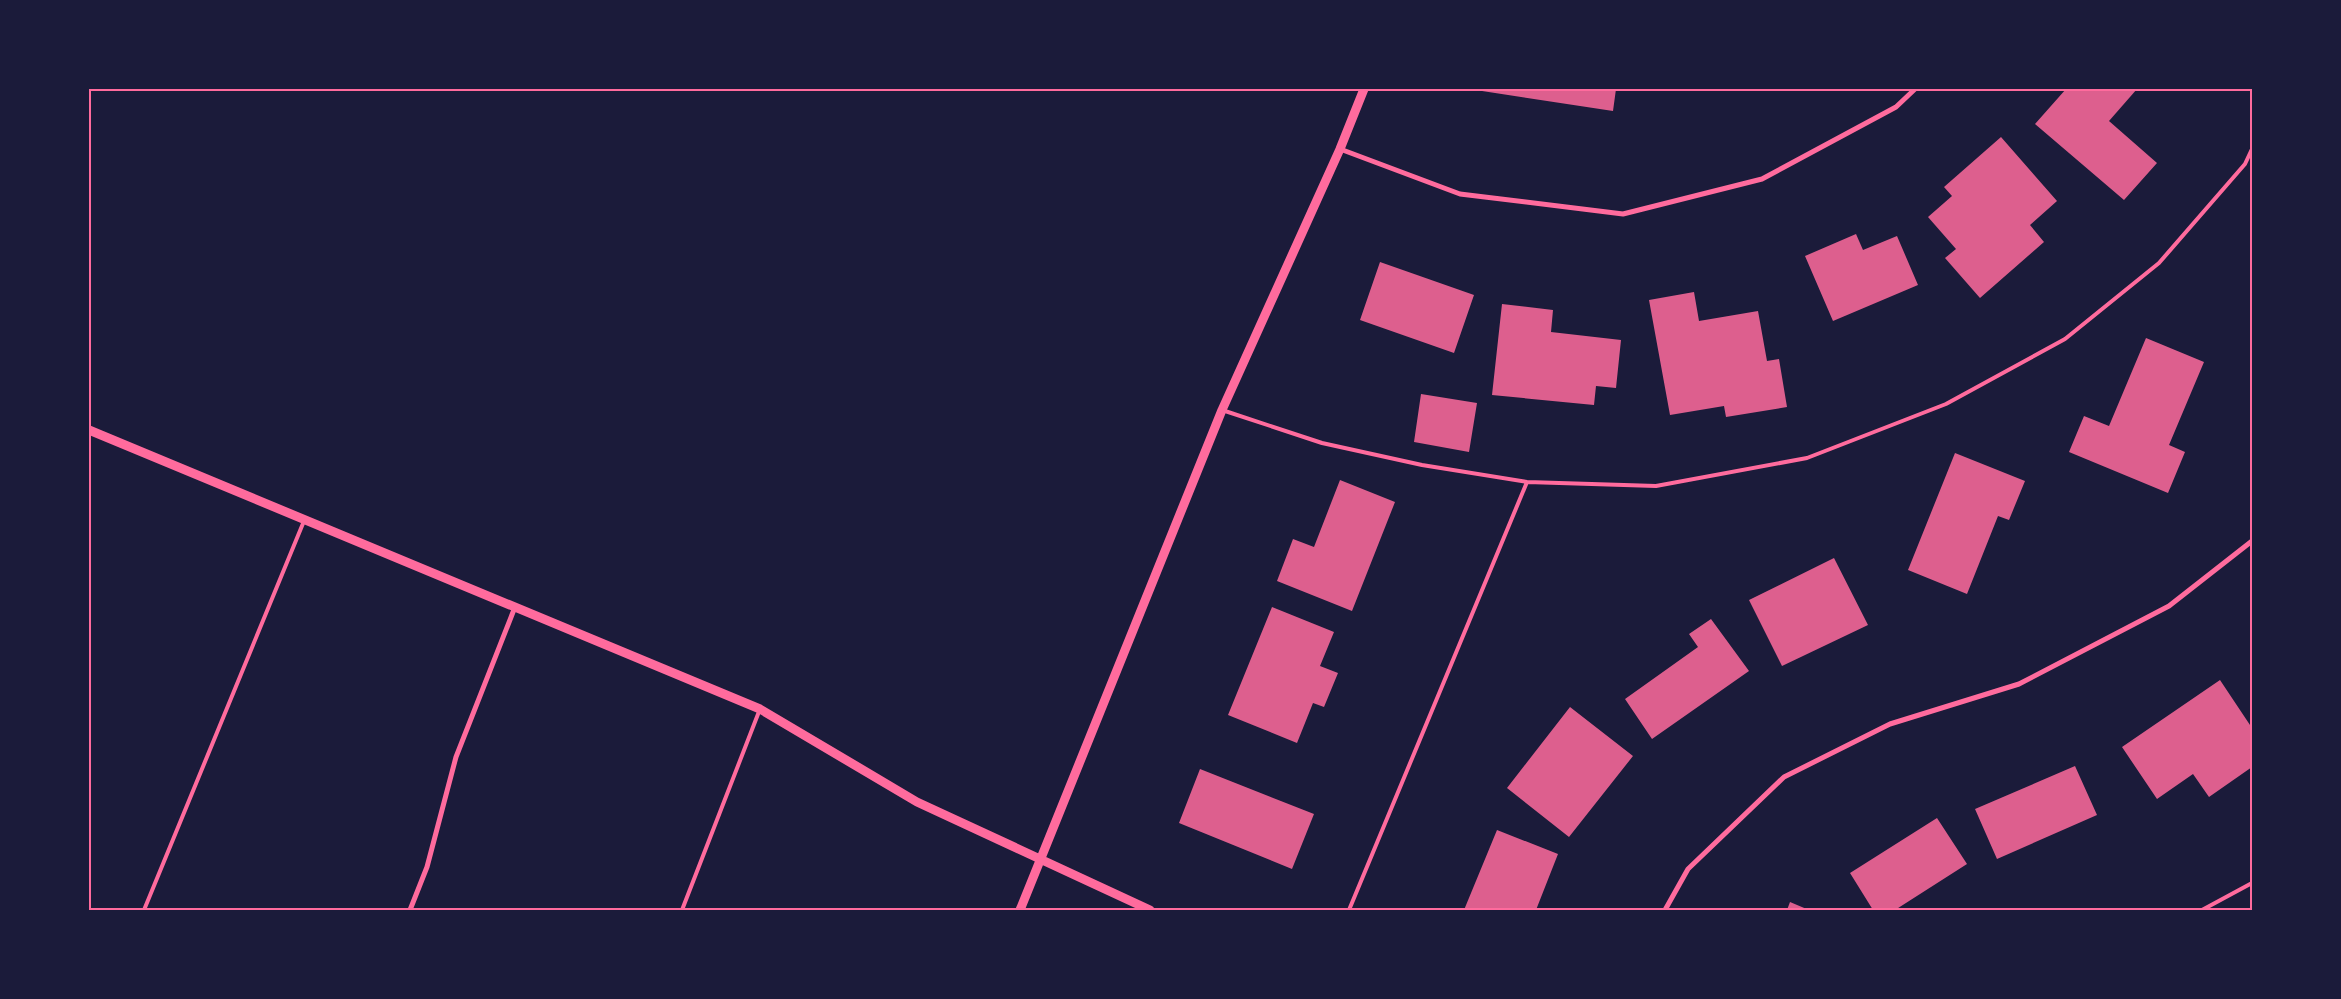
<svg xmlns="http://www.w3.org/2000/svg" width="2341" height="999" viewBox="0 0 2341 999" font-family="Signika,sans-serif">
	<style>
		.building { fill: #dd5f8e }
		.lines { fill: none; stroke-linecap: round; stroke-linejoin: round }
		.service { stroke: #ff6b9d; stroke-width: 4 }
		.minor { stroke: #ff6b9d; stroke-width: 5 }
		.tertiary { stroke: #ff6b9d; stroke-width: 9 }
		.neatline { fill: none; stroke: #ff6b9d; stroke-width: 2 }
	</style>
	<rect width="100%" height="100%" fill="#1b1b3a"/>
	<path class="building" d="M1469 89H1616L1613 111Z
		M2066 89H2137L2109 121 2157 163 2124 200 2035 124Z
		M2001 137 2057 201 2030 225 2044 242 1980 298 1945 258 1956 249 1928 217 1952 196 1944 187Z
		M1856 234 1863 250 1897 236 1918 285 1833 321 1805 256Z
		M1380 262 1474 295 1454 353 1360 320Z
		M1694 292 1699 321 1758 311 1767 361 1779 359 1787 407 1726 417 1724 406 1670 415 1649 300Z
		M1502 304 1553 310 1551 332 1621 340 1616 388 1596 386 1594 405 1492 395Z
		M2146 338 2204 362 2169 445 2185 452 2168 493 2069 452 2084 416 2109 426Z
		M1421 394 1477 403 1469 452 1414 442Z
		M1955 453 2025 481 2009 520 1998 516 1967 594 1908 570Z
		M1340 480 1395 502 1352 611 1277 581 1293 539 1314 547Z
		M1834 558 1868 625 1782 666 1749 600Z
		M1272 607 1334 632 1320 666 1338 673 1324 707 1313 703 1297 743 1228 715Z
		M1711 619 1749 671 1652 739 1625 699 1698 647 1689 634Z
		M2220 680 2252 728V767L2209 797 2193 774 2157 799 2122 747Z
		M1570 707 1633 756 1569 837 1507 788Z
		M2075 766 2097 815 1997 859 1975 809Z
		M1200 769 1314 814 1292 869 1179 823Z
		M1937 818 1967 864 1895 910H1873L1850 873Z
		M1497 830 1558 854 1536 910H1464Z
		M1790 902 1809 910H1787Z"/>
	<g class="lines">
		<path class="service" d="M1222 410 1322 443 1422 465 1527 482 1656 486 1807 458 1946 404 2065 339 2159 263 2245 164 2252 149
			M144 910 304 521
			M682 910 760 709
			M1349 910 1527 482
			M2202 910 2252 883"/>
		<path class="minor" d="M1340 149 1460 194 1623 214 1762 179 1896 107 1915 89
			M410 910 427 867 456 757 515 607
			M1665 910 1688 869 1784 777 1890 724 2019 684 2169 606 2252 541"/>
		<path class="tertiary" d="M89 430 760 709 917 802 1150 910
			M1020 910 1222 410 1340 149 1364 89"/>
	</g>
	<rect width="2341" height="999" fill="none" stroke="#1b1b3a" stroke-width="180"/>
	<rect x="90" y="90" width="2161" height="819" class="neatline"/>
</svg>
